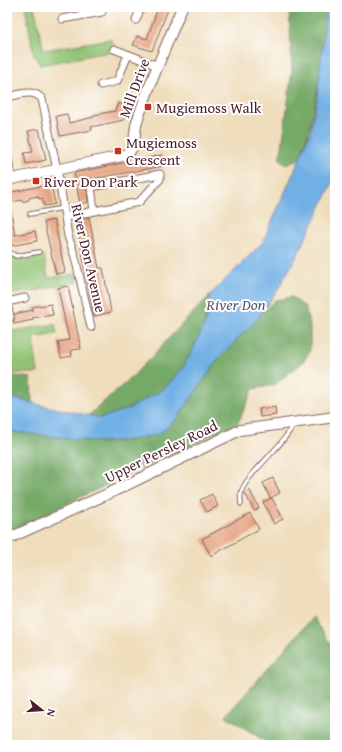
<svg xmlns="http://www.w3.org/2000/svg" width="342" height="752" viewBox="0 0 342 752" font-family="'Gentium Book Plus',serif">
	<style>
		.green { fill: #91c374; stroke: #6e7150 }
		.forest { fill: #74a966; stroke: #5f6448 }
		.water { fill: #71b0e4; stroke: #5e6888 }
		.building { fill: #e5a482 }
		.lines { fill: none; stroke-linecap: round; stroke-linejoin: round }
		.lane-casing { stroke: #84625d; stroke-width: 5.5 }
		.street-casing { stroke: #84625d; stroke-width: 9 }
		.secondary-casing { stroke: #84625d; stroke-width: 12 }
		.lane { stroke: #fff; stroke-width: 3.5 }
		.street { stroke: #fff; stroke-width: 7 }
		.secondary { stroke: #fff; stroke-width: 10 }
		.poi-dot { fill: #c8321e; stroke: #fff; stroke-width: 1.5 }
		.labels { text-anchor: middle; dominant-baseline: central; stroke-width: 4; stroke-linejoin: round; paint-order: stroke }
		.street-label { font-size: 15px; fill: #4a1f2b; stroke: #fff }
		.poi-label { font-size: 15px; fill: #4a1f2b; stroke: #fff; text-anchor: start }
		.water-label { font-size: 16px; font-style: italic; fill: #5a5975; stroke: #fff }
	</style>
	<rect width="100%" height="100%" fill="#fff"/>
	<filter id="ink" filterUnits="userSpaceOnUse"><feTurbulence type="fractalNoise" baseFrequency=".025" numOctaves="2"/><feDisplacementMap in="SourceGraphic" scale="8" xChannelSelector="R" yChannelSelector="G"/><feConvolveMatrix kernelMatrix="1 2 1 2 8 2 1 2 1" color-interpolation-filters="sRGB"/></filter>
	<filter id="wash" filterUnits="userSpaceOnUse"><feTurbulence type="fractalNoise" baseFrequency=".012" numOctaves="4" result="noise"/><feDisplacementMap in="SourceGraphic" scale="16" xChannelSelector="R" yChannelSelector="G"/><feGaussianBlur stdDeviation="0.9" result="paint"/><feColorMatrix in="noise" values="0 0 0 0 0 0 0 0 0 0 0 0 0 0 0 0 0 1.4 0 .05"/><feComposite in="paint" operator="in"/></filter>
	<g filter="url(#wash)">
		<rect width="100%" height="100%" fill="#efddbb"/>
		<path class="green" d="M25 7H34L44 50 111 39 114 51 40 65 34 55Z
			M9 255 19 258 44 256 48 278 76 274 78 282C55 286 34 292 11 294L8 277Z
			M55 324 57 334 33 338 38 373H7V332Z"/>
		<path class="forest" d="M289 7H326C322 59 318 110 300 158L287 165 279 158 282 148 292 70Z
			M209 296 204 326 184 367 164 389 127 409 102 418 89 415 133 376Z
			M292 297 305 307 310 326V351L303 362 274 385 253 389 238 423 7 532V431L102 442 130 440 159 434 176 420 218 359 275 300Z
			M7 375 31 378 32 402 7 396Z
			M313 617 335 651V745H271L226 716Z"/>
		<path class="water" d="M326 7H335V178L297 256 277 291 257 319 218 359 176 420 159 434 130 440 102 442 7 431V396L40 405 101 418 130 408 164 389 184 367 204 326 211 305 209 296 263 242 300 158 310 132 317 99Z"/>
		<g id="blocks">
			<path class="building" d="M158 7H169L152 51 133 45 137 36 147 39Z
				M118 103 129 107 124 120 91 127 92 130 60 136 56 116 67 114 69 123 94 117V115L115 111Z
				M39 129 46 160 26 164 24 153 33 152 28 131Z
				M162 155 164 166 86 180 88 202 80 204 74 173Z
				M51 184 55 204 44 206 42 198 39 199 38 196 29 198V200L22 202V200L7 203V193Z
				M10 206 15 235 35 231 37 241 10 246 7 229V207Z
				M89 217 99 268H103L111 312 94 316 76 220Z
				M54 220 65 272 56 274 44 222Z
				M68 286 81 349 71 350 72 356 61 358 58 342 69 340 58 288Z
				M51 304 53 315 32 318 33 320 14 324V314L33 310 32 307Z
				M275 407 276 415 260 417 259 409Z
				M273 478 280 493 270 498 263 483Z
				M249 489 259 508 254 511 245 493Z
				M212 494 218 506 207 512 200 500Z
				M272 498 283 519 274 524 263 502Z
				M250 513 259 529 211 556 202 539Z"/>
		</g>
	</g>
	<g filter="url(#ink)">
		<use href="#blocks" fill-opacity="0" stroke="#84625d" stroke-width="1"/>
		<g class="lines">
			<g class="lane-casing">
				<path id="lane" d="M7 142 13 178
					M30 214 63 208
					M7 251 16 256 39 252
					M241 504C241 501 240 497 241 494 242 478 285 445 293 425"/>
			</g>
			<g class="street-casing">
				<path id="street" d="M62 19 102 12 101 7
					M136 20 141 7
					M114 49 158 66
					M101 85 117 81 128 55
					M7 97C19 95 33 88 42 99L59 179 68 236 75 257 91 327
					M65 217 139 202 160 179V174L91 187 94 211
					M7 302 25 298
					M7 303 10 317"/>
			</g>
			<g class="secondary-casing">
				<path id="secondary" d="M7 180 122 156C138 151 133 134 137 122 149 83 167 45 182 7
					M7 539 112 492 240 430 335 417"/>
			</g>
			<use href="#lane" class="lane"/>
			<use href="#street" class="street"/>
			<use href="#secondary" class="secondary"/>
		</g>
	</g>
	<g class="poi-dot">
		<rect x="144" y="103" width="8" height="8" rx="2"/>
		<rect x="114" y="147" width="8" height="8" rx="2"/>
		<rect x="32" y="177" width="8" height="8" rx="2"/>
	</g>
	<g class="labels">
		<g class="street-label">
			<text transform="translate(134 88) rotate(-70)">Mill Drive</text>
			<text transform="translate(89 258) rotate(77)">River Don Avenue</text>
			<text transform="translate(161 451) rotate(-26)">Upper Persley Road</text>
		</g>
		<g class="poi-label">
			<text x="156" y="107">Mugiemoss Walk</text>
			<text x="126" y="142">Mugiemoss<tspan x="126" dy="17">Crescent</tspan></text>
			<text x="44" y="181">River Don Park</text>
		</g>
		<g class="water-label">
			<text x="236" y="304">River Don</text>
		</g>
	</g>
	<rect width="342" height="752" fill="none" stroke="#fff" stroke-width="24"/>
	<g transform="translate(42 710) rotate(107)" stroke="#ffffff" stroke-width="3" paint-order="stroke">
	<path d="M0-3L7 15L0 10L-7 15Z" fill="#4a1f2b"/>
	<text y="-6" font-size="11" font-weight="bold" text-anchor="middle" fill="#4a1f2b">N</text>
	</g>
</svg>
